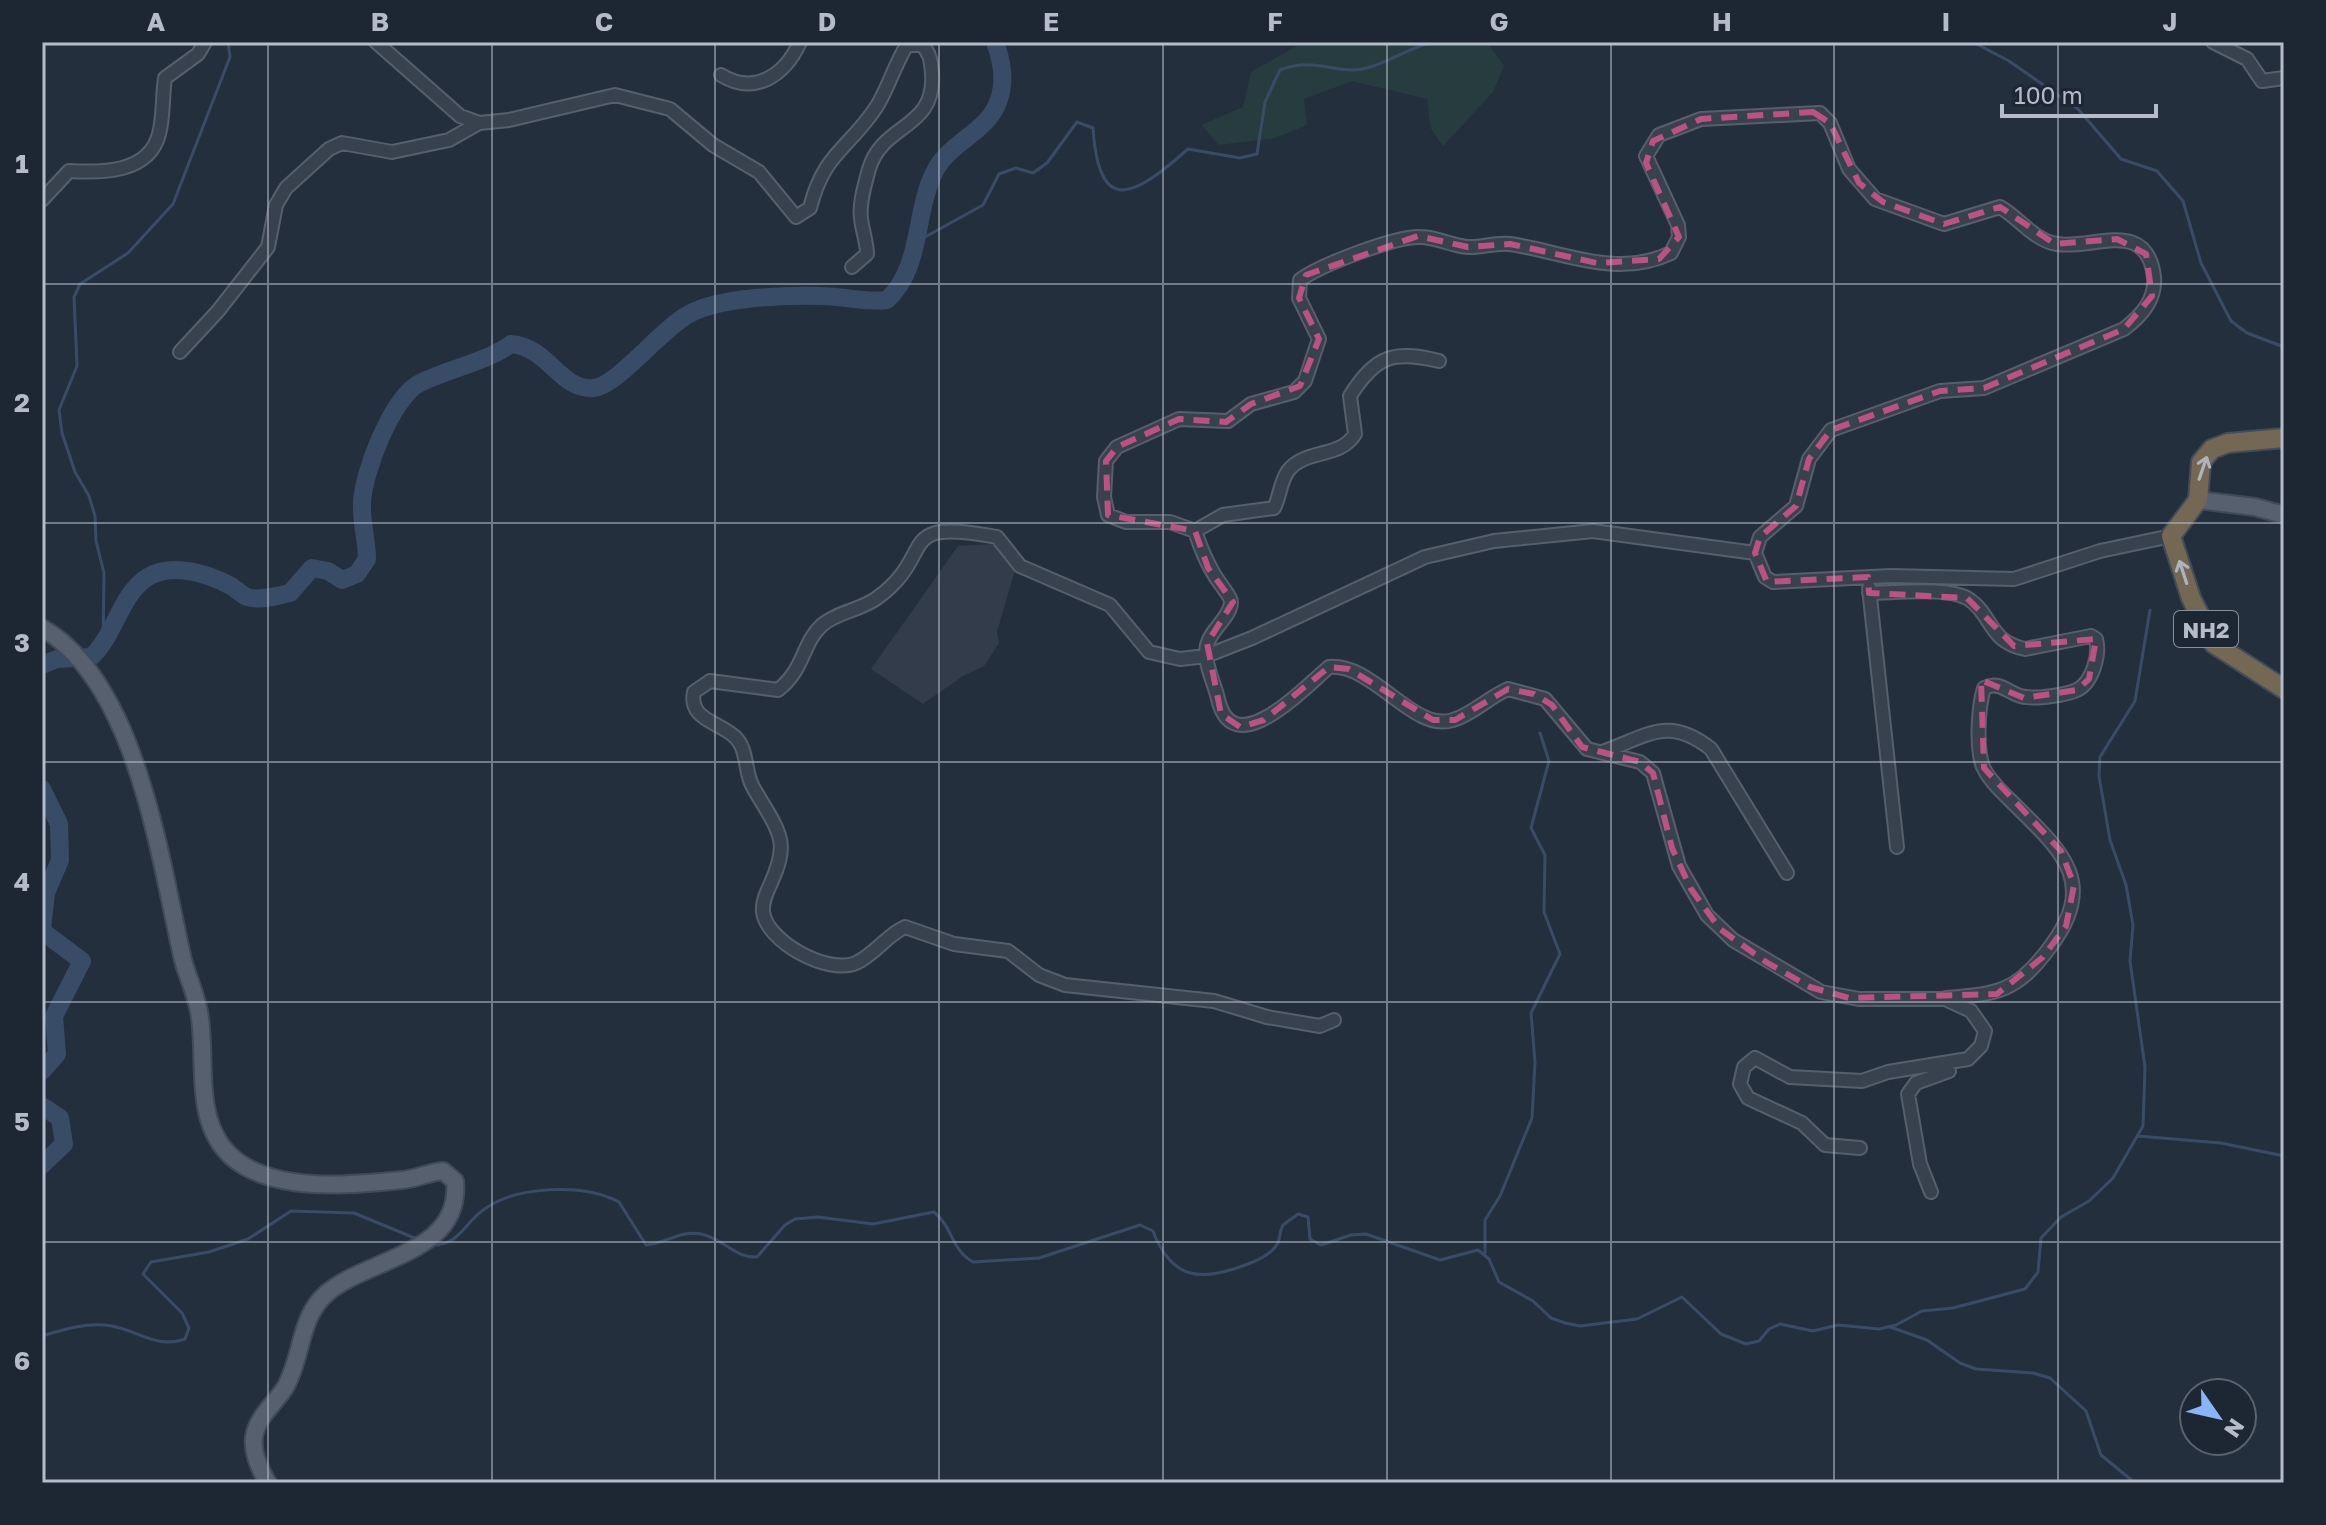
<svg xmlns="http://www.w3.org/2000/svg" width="2326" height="1525" viewBox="0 0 2326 1525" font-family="'Golos Text',sans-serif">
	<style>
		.airport { fill: #323c4b }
		.green { fill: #263c3f }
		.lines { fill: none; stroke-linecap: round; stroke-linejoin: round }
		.stream { stroke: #394c67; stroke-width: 3 }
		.river { stroke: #394c67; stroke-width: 18 }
		.minor-casing { stroke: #565f6c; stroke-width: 16 }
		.major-casing { stroke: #414a57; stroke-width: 20 }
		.highway-casing { stroke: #434c59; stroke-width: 22 }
		.minor { stroke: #38414e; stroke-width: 12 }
		.major { stroke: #56606e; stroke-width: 16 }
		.highway { stroke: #746855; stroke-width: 18 }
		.oneway { stroke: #aeb4bd }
		.marked { fill: none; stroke: #bd5182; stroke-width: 6; stroke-dasharray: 16 10; stroke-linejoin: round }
		.grid { fill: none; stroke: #b4bcc9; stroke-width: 2; stroke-opacity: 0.55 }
		.labels { text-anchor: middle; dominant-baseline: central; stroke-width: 8; stroke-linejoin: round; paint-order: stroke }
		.shield { fill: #1d2633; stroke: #878f9c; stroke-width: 2 }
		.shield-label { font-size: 22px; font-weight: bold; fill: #b4bcc9 }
		.neatline { fill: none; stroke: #b4bcc9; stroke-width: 3 }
		.grid-label { font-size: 26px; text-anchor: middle; font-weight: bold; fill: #b4bcc9 }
	</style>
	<rect width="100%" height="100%" fill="#242f3e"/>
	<path class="airport" d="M994 544 1019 556 997 632 999 643 984 666 963 676 923 704 871 669 958 546Z"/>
	<path class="green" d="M1304 42H1487L1504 66 1493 92 1443 146 1431 129 1427 99 1352 81 1304 99 1307 125 1275 138 1219 145 1201 125 1243 107 1251 72Z"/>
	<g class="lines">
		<path class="stream" d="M1973 42 2009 61 2078 109 2121 159 2157 171 2183 201 2201 263 2231 321 2247 333 2284 347
			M916 242 983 205 999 174 1016 168 1033 173 1047 163 1077 122 1093 128C1099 221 1138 193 1188 149L1240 158 1257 154 1265 102 1280 70C1316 56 1338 76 1367 68 1389 62 1409 48 1432 42
			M103 646 104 573 96 541 95 516 89 496 75 472 62 433 59 410 77 366 74 297 80 284 128 253 173 204 230 57 228 42
			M2138 1136 2221 1143 2284 1156
			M432 1245C461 1245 464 1222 486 1208 518 1186 584 1183 619 1202L646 1245C665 1244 680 1230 701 1234 723 1238 734 1258 757 1257L785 1225 795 1219 818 1217 873 1224 934 1212C953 1227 951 1250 973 1262L1039 1258 1140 1225 1153 1231C1172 1281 1202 1282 1248 1264 1259 1260 1272 1254 1278 1243 1280 1238 1280 1230 1283 1225L1298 1214 1308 1217 1310 1239 1321 1245 1351 1235 1366 1234 1440 1260 1478 1250 1489 1259 1499 1282 1533 1301 1551 1318 1565 1323 1580 1326 1637 1319 1682 1297 1721 1334 1746 1344 1759 1341 1769 1329 1780 1324 1813 1331 1838 1325 1879 1329 1896 1325 1922 1311 1953 1308 2025 1289 2038 1272 2041 1238 2061 1217 2089 1201 2113 1178 2143 1126 2145 1067 2130 961 2133 925 2126 885 2110 840 2099 776 2100 757 2135 701 2150 610
			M1485 1253V1220L1500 1196 1532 1118 1535 1062 1531 1013 1560 954 1544 912 1545 855 1531 828 1549 761 1540 733
			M1890 1327 1927 1340 1960 1363 1976 1369 2033 1373 2050 1378 2086 1411 2101 1455 2135 1483
			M42 1336C65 1329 87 1322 112 1326 139 1331 157 1349 185 1339L189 1328 182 1313 143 1274 151 1262 209 1252 248 1239 291 1211 354 1213 417 1239"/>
		<path class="river" d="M42 665 57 659 91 657C115 636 120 594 148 577 172 562 209 574 231 586 236 589 242 595 247 597 259 601 278 596 290 593L312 568 328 571 342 580 357 574 367 559C367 540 361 522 362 503 363 473 392 397 420 383 450 368 484 363 511 344 549 347 560 391 594 388 617 386 661 329 689 314 720 297 785 295 821 296 844 296 865 303 887 300 924 265 913 211 936 169 951 142 988 131 998 102 1006 81 1002 62 995 42
			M42 789 59 824 60 860 46 893 42 929
			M42 931 82 961 54 1016 57 1054 42 1071
			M42 1106 60 1118 64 1144 42 1165"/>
		<g class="minor-casing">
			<path id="minor" d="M376 42 460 116 479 123 509 120 615 95 670 109 713 145 759 172 796 217 810 208C824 152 850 148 877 106 889 86 895 64 907 45H922C930 53 931 61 932 73 936 130 883 122 869 169 865 184 859 203 861 218 862 230 867 242 867 254L852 267
				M2213 42 2247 59 2262 81 2284 78
				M721 75C755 96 785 75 800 42
				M42 200 69 171C102 173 149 173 159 134 164 116 162 97 165 78L198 54 205 42
				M180 352 218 311 268 247 276 205 286 188 329 149 342 143 392 152 449 140 479 123
				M1195 531 1223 515 1274 508C1280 497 1280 482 1288 471 1306 448 1340 459 1355 434L1350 396C1376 355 1394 350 1439 361
				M1755 553 1760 537 1796 506 1809 459 1831 430 1940 391 1984 388 2124 329C2141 316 2156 300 2154 277 2147 217 2093 250 2057 244 2035 241 2019 218 2000 207L1944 224 1875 199 1849 169 1830 123 1820 113 1701 119 1659 135 1646 156 1678 225 1679 237 1671 253C1616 279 1565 252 1510 244 1495 242 1482 248 1468 247 1452 246 1437 237 1420 237 1396 236 1320 265 1300 280L1299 298 1319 339 1305 381 1294 392 1251 404 1228 421 1179 419 1117 447 1106 461 1104 497 1108 515 1126 522H1170L1195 531C1202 552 1209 569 1222 586 1225 591 1231 597 1231 602 1231 617 1210 630 1207 645 1203 663 1214 681 1218 699 1233 764 1303 689 1329 667 1374 663 1413 733 1453 720 1473 714 1489 697 1508 689L1545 699 1587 749 1640 762 1653 773 1679 866 1707 915 1733 940 1821 992 1859 999H1945L1971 1011 1985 1031 1981 1046 1968 1059 1888 1072 1862 1081 1790 1077 1755 1058 1744 1067 1740 1084 1748 1098 1802 1123 1825 1145 1860 1148
				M1869 588 1897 847
				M1869 593C1895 593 1950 586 1970 600 1993 616 1988 641 2025 649L2091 636 2096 639C2100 654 2093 682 2077 690 2066 695 2037 699 2026 697 2010 696 2001 679 1984 688 1978 708 1976 748 1983 767 1989 780 2000 790 2010 800 2058 848 2101 880 2050 947 2017 992 1998 994 1946 998
				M1602 752C1648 736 1668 715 1711 749L1787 873
				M1334 1020 1320 1026 1267 1017 1214 1001 1065 985 1039 975 1008 951 954 944 905 927C887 935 875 954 856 963 828 975 767 942 763 912 762 901 767 892 771 883 787 847 783 837 763 804 759 797 754 790 751 783 745 769 747 748 735 737 720 722 688 720 694 692L710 681 778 690C805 669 802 643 822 625 837 612 861 610 877 598 939 553 891 517 997 537L1020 566 1110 605 1149 652 1180 659 1206 656 1252 638 1425 557 1494 541 1593 531 1755 553 1765 577 1773 582 1891 576 2014 579 2100 551 2171 536
				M1931 1192 1920 1164 1908 1094 1916 1083 1949 1071"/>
		</g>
		<g class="major-casing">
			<path id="major" d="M2198 500 2255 507 2284 515
				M42 628C137 682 160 860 183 960 188 979 198 998 200 1018 207 1070 191 1136 246 1167 289 1191 354 1185 402 1180 416 1179 429 1172 443 1171L455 1181C462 1254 370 1257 327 1293 299 1317 303 1355 286 1386 276 1403 257 1416 254 1437 252 1453 260 1470 268 1483"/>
		</g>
		<g class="highway-casing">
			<path id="highway" d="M2284 438 2228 443 2212 449 2201 462 2198 500 2171 536 2191 598 2214 644 2284 689"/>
		</g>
		<use href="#minor" class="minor"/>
		<use href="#major" class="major"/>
		<use href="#highway" class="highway"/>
	</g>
	<defs><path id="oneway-shaft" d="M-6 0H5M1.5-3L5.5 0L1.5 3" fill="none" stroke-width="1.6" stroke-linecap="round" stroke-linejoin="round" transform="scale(2)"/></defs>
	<g class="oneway">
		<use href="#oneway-shaft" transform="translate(2203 468) rotate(-71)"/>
		<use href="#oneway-shaft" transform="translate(2183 572) rotate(-108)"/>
	</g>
	<path class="marked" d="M1813 112 1830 123 1859 183 1883 202 1944 224 2000 207 2055 244 2117 239 2146 254 2152 296 2124 329 1984 388 1940 391 1831 430 1809 459 1796 506 1760 537 1755 553 1767 582 1868 577 1869 593 1967 598 2014 646 2096 639 2089 679 2077 690 2024 698 1981 680 1984 768 2061 851 2074 885 2066 926 2043 957 1997 994 1849 998 1810 987 1766 962 1720 929 1691 889 1672 848 1653 773 1640 762 1582 747 1552 705 1534 694 1508 689 1455 720H1433L1349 669 1329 667 1264 720 1240 727 1221 714 1207 643 1233 602 1208 568 1195 531 1108 515 1106 461 1117 447 1179 419 1226 422 1251 404 1300 386 1319 339 1299 298 1306 275 1418 236 1468 247 1510 244 1597 263 1659 259 1679 237 1646 163 1653 141 1701 119Z"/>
	<path class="grid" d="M268 42V1483M492 42V1483M715 42V1483M939 42V1483M1163 42V1483M1387 42V1483M1611 42V1483M1834 42V1483M2058 42V1483M42 284H2284M42 523H2284M42 762H2284M42 1002H2284M42 1242H2284"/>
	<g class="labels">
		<rect class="shield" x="2174" y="611" width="64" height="36" rx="6"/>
		<g class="shield-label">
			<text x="2206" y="629">NH2</text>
		</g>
	</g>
	<rect width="2326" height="1525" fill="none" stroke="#1d2633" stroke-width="88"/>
	<g transform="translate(2218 1417) rotate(124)"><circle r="38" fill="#1d2633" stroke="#59626f" stroke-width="2"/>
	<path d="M0-6L14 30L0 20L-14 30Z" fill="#8ab4f8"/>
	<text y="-12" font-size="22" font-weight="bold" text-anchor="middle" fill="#b4bcc9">N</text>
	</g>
	<path d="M2002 104v12h154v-12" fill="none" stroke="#b4bcc9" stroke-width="4"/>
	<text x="2014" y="104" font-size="24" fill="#b4bcc9" stroke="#1d2633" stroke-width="6" paint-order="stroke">100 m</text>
	<rect x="44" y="44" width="2238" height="1437" class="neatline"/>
	<g class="grid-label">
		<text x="156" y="31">A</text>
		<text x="380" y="31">B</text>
		<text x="604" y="31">C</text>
		<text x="827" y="31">D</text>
		<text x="1051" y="31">E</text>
		<text x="1275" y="31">F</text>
		<text x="1499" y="31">G</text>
		<text x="1722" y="31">H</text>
		<text x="1946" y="31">I</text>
		<text x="2170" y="31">J</text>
		<text x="22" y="173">1</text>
		<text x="22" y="412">2</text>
		<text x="22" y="652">3</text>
		<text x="22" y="891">4</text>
		<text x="22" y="1131">5</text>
		<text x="22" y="1370">6</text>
	</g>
</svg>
